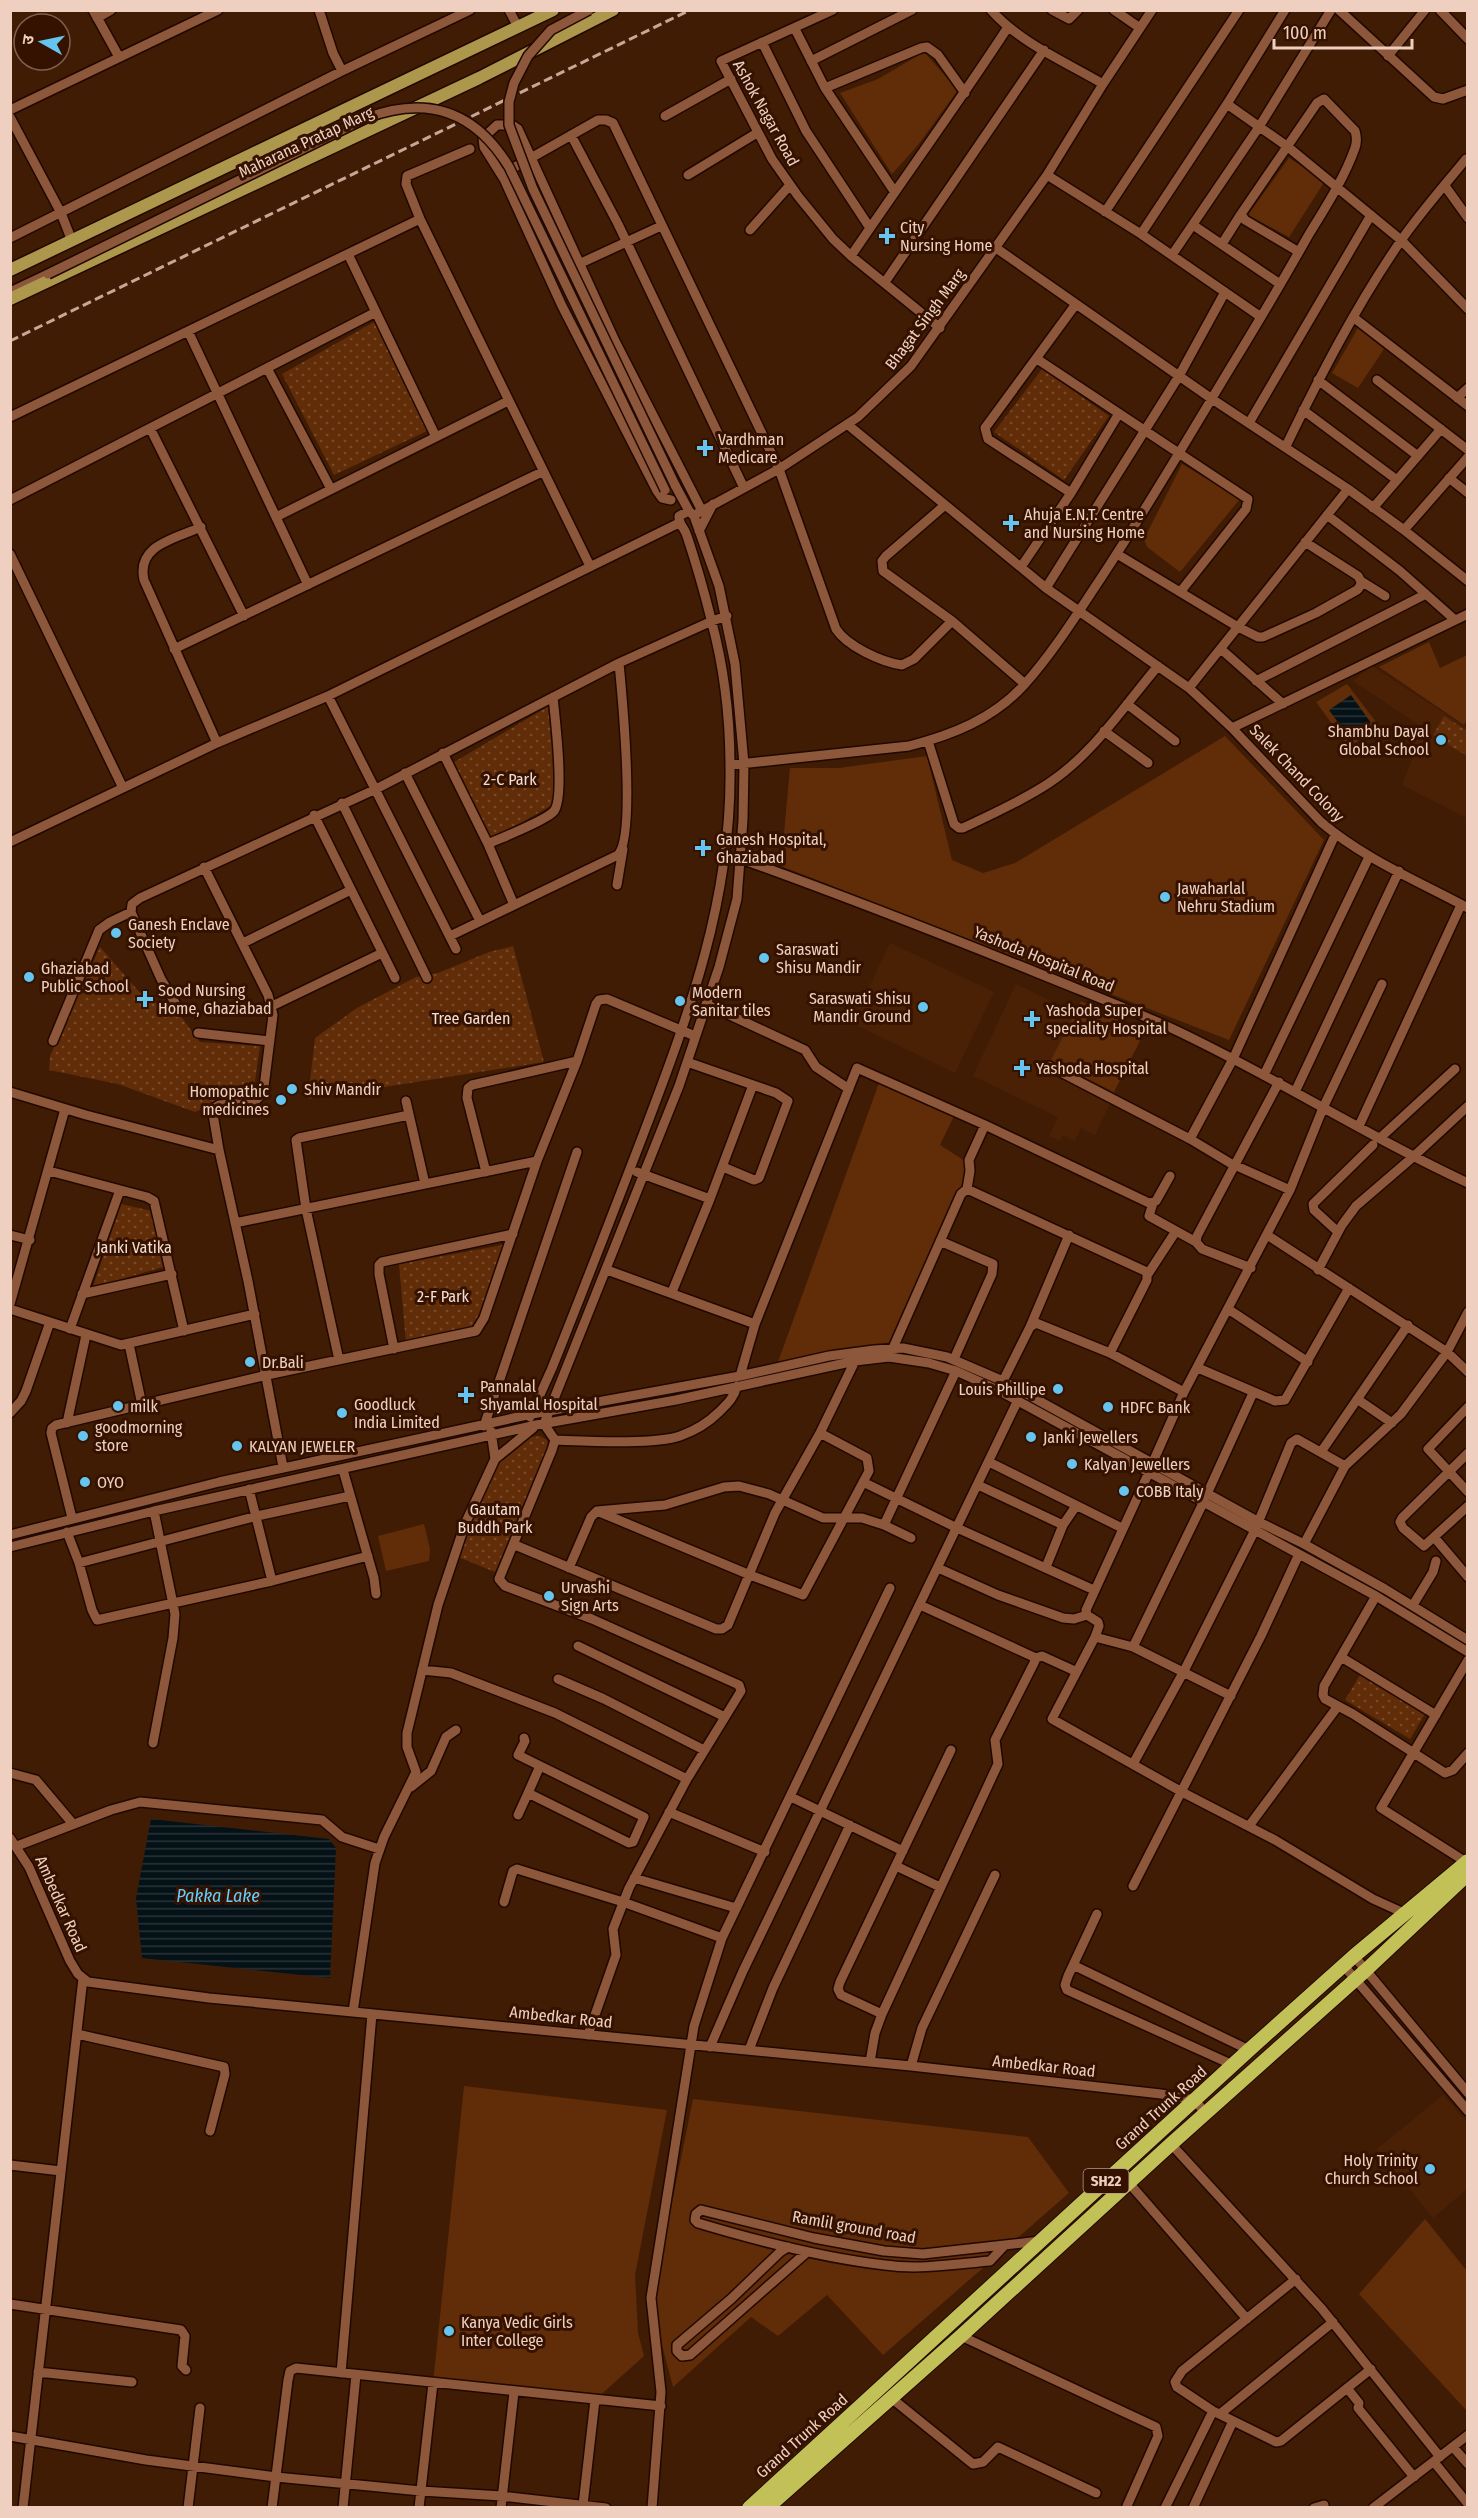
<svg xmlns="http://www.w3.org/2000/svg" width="1478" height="2518" viewBox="0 0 1478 2518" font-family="'Fira Sans Condensed','Noto Sans Devanagari',sans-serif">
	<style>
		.built { fill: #4b2106 }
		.green { fill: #612c08 }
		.park { fill: url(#park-dots) }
		.water { fill: url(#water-rules) }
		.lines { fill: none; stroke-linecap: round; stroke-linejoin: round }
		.minor-casing { stroke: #210800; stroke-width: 12 }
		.major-casing { stroke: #210800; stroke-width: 15 }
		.highway-casing { stroke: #210800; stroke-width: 16 }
		.minor { stroke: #8c573a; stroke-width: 9 }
		.major { stroke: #ac974c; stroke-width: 12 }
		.highway { stroke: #c1c158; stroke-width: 14 }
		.rail { stroke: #c7a795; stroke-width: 3; stroke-dasharray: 9 4.5; stroke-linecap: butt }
		.minor-bridge-casing { stroke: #210800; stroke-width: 12; stroke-linecap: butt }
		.minor-bridge { stroke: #8c573a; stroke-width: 9 }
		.poi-dot { fill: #65c5ee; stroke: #351200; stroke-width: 2 }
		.labels { text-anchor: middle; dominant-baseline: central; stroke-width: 6; stroke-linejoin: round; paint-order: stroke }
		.shield { fill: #351200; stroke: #b79786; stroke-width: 1.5 }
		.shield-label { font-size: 15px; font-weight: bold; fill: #efd0c0 }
		.street-label { font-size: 16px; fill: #efd0c0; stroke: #351200 }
		.poi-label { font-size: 16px; fill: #efd0c0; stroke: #351200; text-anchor: start }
		.park-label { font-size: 16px; fill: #f4ddd2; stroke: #351200 }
		.water-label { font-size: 18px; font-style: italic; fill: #63cffe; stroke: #351200 }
	</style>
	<defs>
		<pattern id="park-dots" width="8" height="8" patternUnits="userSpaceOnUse" patternTransform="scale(1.5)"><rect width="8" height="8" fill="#612c08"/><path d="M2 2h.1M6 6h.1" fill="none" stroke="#784a2a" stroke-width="1.8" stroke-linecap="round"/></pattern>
		<pattern id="water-rules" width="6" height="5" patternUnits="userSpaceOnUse" patternTransform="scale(1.5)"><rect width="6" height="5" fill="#041117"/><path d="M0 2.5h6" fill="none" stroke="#293337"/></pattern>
	</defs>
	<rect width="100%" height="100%" fill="#401c05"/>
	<path class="built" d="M1372 666 1467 728V818L1402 785 1414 755 1410 752 1420 726 1353 681Z
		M890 943 994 992 955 1073 852 1023Z
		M1016 984 1075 1013 1053 1061 1116 1091 1095 1135 1081 1128 1075 1141 1062 1135 1060 1141 1049 1136 1058 1117 973 1076Z
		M1443 2095 1467 2122V2189L1433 2218 1377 2149Z"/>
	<path class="green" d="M924 52 958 90 918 145 892 174 840 93 878 79Z
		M1289 158 1325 181 1289 237 1248 215Z
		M1358 328 1384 349 1358 388 1332 373Z
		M1182 464 1240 499 1180 572 1147 547 1144 539Z
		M1429 642 1440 668 1467 655 1468 718 1464 725 1379 667Z
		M1347 684 1379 726 1349 747 1316 702Z
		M1225 736 1324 840 1229 1040 781 866 790 768H839L927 756 952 860 983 873 1015 863Z
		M1081 1001 1144 1033 1114 1092 1051 1060Z
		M879 1083 954 1116 940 1145 965 1161 968 1170 895 1344 778 1362Z
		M424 1524 430 1549 429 1561 386 1571 378 1536Z
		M464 2086 667 2110 635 2275 638 2333 644 2356 595 2400 433 2383Z
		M693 2099 1028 2137 1069 2193 883 2355 827 2295 778 2336 751 2317 673 2387 662 2345 656 2302 662 2252Z
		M1425 2219 1467 2271V2411L1359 2294Z"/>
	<path class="park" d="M374 322 427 431 334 475 282 374Z
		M1042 369 1109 416 1064 480 994 432Z
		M552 704 558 798 552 805 491 840 451 764Z
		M1444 716 1467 731V756L1433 735Z
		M513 946 544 1062 308 1099 315 1038 357 1008 416 977 438 973 489 952Z
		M100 947 141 994 182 1018 200 1042 260 1046 254 1088 195 1112 118 1084 49 1070 50 1056Z
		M121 1204 152 1211 167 1266 93 1287Z
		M503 1245 482 1314 475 1328 406 1343 399 1264Z
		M540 1436 547 1440 549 1448 495 1572 456 1556C469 1525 494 1449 526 1438 530 1436 536 1437 540 1436Z
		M1360 1675 1425 1714 1410 1739 1345 1700Z"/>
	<path class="water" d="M1351 695 1371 723 1350 739 1329 710Z
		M151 1819 329 1839 336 1848 330 1978 142 1958 136 1898Z"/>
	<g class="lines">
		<g class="minor-casing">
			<path id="minor" d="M93 10 119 57
				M319 10 333 53 342 71
				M509 10 518 27
				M833 10 721 61 772 159 798 196 833 239 851 256 940 328
				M991 10C1020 43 1066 62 1103 84
				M1052 10 1069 19 1078 10
				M1114 10 1140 28
				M1339 10 1434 97 1443 99 1468 90
				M1440 10 1468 39
				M97 18 111 10
				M795 29 825 88 894 191
				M762 42 806 131 870 228
				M1388 56 1425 10
				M811 61 912 10
				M825 88 921 48 927 47 938 55 965 93
				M1227 104 1288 147 1401 240 1468 309
				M10 110 218 10
				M665 116 731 79
				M10 117 61 213 72 241
				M571 135 618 224 744 488
				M470 149 407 176 406 184 420 219 590 566
				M506 172 598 120H606L613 123 779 469 836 629C847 646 881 662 902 665L914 659 952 621
				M688 175 757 133
				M1047 175 1141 234 1261 317
				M1445 186 1468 218
				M1105 212 1239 10
				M1193 225 1280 284
				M750 230 790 185
				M1141 234 1227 104 1285 10
				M10 238 342 71 470 10
				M1222 244 1241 214
				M996 248 1212 399 1348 489 1404 530 1468 581
				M348 254 436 437
				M1172 255 1259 127 1331 10
				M851 256C903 179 958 104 1008 27
				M581 263 661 226
				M885 282 1044 50
				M10 292 48 274
				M1353 317 1468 406
				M188 331 308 585
				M1037 359 1248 499 1246 509 1181 591
				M267 368 331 489
				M1318 380 1418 456
				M1377 380 1468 450
				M1457 398 1468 388
				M1303 410 1397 480
				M10 417 420 219
				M1249 423 1371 215
				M847 424 1046 588 1189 688 1232 728 1468 614
				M150 428 244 616
				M1286 446C1320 376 1356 306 1400 242 1420 213 1444 186 1466 159L1468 161
				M1449 478 1468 493
				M1071 493 988 439 985 428 1076 304
				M10 500 376 312
				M671 500 662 498 657 491 562 306 504 179 484 147 483 138 497 125H512L518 129 615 341 702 511
				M945 505 886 556 882 561 883 571 952 621 1025 684
				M1373 508 1441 429
				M698 513 779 469 858 417 911 366 1047 175 1103 84 1152 10
				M1327 515 1400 571 1455 620
				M276 517 508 401
				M201 527C175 539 136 545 144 580L217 743
				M1404 530 1468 457
				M699 531 713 504
				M10 554 123 788
				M1117 554 1238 627 1258 637H1263L1316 613 1357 590C1362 585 1362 582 1358 576L1305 542
				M1021 567 1071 493 1118 415
				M1361 581 1385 596
				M1046 588 1179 376 1225 292
				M174 649 542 472
				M1222 650 1283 704
				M1256 681 1426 594
				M1189 688 1348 489
				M328 696 456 949
				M1127 704 1175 741
				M1232 728 1321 822C1364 859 1418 881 1468 908
				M1104 731 1148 763
				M928 741 954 824 959 828H963C992 814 1022 801 1049 783 1093 754 1124 706 1158 666
				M443 753 488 844 514 905
				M730 765 909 746C952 735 993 719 1024 685 1050 656 1072 622 1093 590 1142 517 1186 441 1232 365 1258 323 1283 280 1308 236 1325 208 1344 179 1355 148 1357 142 1357 137 1355 131L1324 99 1317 103 1241 214 1245 220 1299 252
				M405 773 480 921
				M342 803 427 978
				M314 815 395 978
				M10 842 217 743 328 696 679 523
				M488 844C501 838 547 820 554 811 565 798 555 717 553 697
				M726 857 741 859C839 894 936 932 1033 971 1079 990 1125 1007 1171 1028 1272 1075 1366 1136 1468 1183
				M204 867 268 995 273 1015 265 1079 263 1093 254 1102 219 1105 214 1108 213 1114 219 1150 248 1281 283 1467
				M617 885 623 849
				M450 936 618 855C636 835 622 695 619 663
				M243 943 351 890
				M706 1004 805 1050 816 1067 849 1089
				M272 1006 382 953
				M178 1008 161 979 131 912 132 904 140 898 376 789 619 663 712 621 727 616
				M198 1033 270 1041
				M53 1041 99 930 110 922 131 912
				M687 1062 776 1093 788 1101 759 1178 754 1180 723 1167
				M1049 1066 1190 1139 1230 1163 1290 1190
				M1264 1075 1369 857
				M10 1092 86 1115 219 1150
				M1295 1092 1399 871
				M406 1101 425 1184
				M1359 1126 1461 905
				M1380 1138 1455 1069
				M1190 1139 1233 1059 1335 835
				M49 1171 147 1197 154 1201 184 1331
				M486 1172 467 1098 468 1088 472 1085 577 1061
				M637 1172 710 1199 753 1085
				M967 1189 970 1171 969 1160 985 1125
				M1153 1203 1149 1216 1196 1242
				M235 1223 537 1161
				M1338 1232 1314 1210 1313 1204 1373 1145
				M10 1235 30 1240
				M1267 1235 1447 1352 1468 1372
				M940 1241 993 1264 992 1274 954 1359
				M1251 1268 1202 1249 1196 1242 1197 1236 1279 1082
				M607 1270 755 1324
				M1318 1270 1342 1225 1356 1206 1413 1157 1468 1106
				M1148 1274 1176 1231
				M672 1292 710 1199
				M82 1294 172 1274
				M10 1304 65 1109
				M10 1309 121 1345 255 1314
				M1228 1309 1308 1362
				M1030 1327 1069 1235
				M70 1329 120 1190
				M129 1344 142 1405
				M893 1348 961 1194 967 1189 1147 1272V1280L1110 1353
				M394 1349 379 1274V1265L382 1262 513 1234
				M339 1360 306 1209 296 1140 299 1138 409 1115
				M1198 1368 1275 1401 1285 1400 1349 1288
				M740 1376 755 1324 857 1068 985 1125 1149 1203 1156 1201 1170 1176
				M1003 1381 1030 1327 1036 1323 1110 1353 1184 1392
				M1357 1399 1392 1423
				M1468 1407 1428 1449 1468 1492
				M10 1413 21 1401 26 1391 50 1322
				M530 1417 552 1368C583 1291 613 1213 643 1135 689 1014 732 899 730 767 730 718 724 667 711 619 704 591 696 563 687 536 685 528 678 524 679 516L689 511
				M67 1423 86 1335
				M484 1426 577 1152
				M555 1440C584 1441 654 1445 680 1436 694 1431 708 1423 719 1412 727 1404 734 1398 737 1386
				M1321 1452 1408 1325
				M1468 1453 1402 1518 1400 1522 1403 1528 1424 1546 1468 1506
				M495 1459 533 1428
				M989 1462 1122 1528
				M1153 1462 1184 1392 1290 1190 1323 1108 1382 984
				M343 1470 374 1578 376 1594
				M1149 1472 1086 1610 1087 1615 1098 1622 1099 1626 1095 1637 1052 1719 1182 1792 1275 1840 1373 1899 1406 1914
				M863 1482 957 1528 1094 1590
				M978 1485 1063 1525
				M1207 1494 1253 1393
				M597 1511 750 1575 803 1595 869 1471 867 1458 820 1433
				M72 1518 51 1433 52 1428 56 1425 267 1375 476 1331 484 1318 537 1161 577 1061 596 1004 599 1000 607 999 695 1036
				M884 1525 956 1371
				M67 1532 79 1563 92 1610 97 1620 272 1581 249 1489
				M10 1535 219 1482 532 1414 740 1376 829 1356 874 1350 903 1348 947 1357 1003 1381 1259 1522 1304 1544 1385 1589 1468 1640
				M1434 1537 1468 1577
				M1304 1544 1345 1466 1401 1414 1447 1352 1468 1312
				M515 1545 716 1629H722L728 1625 775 1513 820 1433 855 1361 854 1357
				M10 1547 154 1511 536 1425 676 1400 855 1361 889 1357 929 1363 956 1371 996 1389 1376 1596 1468 1652
				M79 1563 257 1516 350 1496
				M1046 1567 1063 1525 1076 1506
				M569 1568 591 1517 597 1511 665 1505 724 1487 739 1486 769 1494 823 1518H862L884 1525 911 1538
				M938 1568 998 1595 1063 1618 1074 1619 1087 1615
				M272 1581 368 1556
				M1376 1596 1324 1686 1323 1695 1325 1699 1353 1714 1445 1773 1453 1770 1468 1753
				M920 1605 1036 1658
				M1413 1605 1433 1572 1436 1561
				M1095 1637 1133 1647 1231 1696
				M578 1646 725 1717
				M1133 1647 1204 1501
				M1341 1657 1436 1715
				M422 1670 451 1673 555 1713 687 1779
				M558 1679 604 1699 704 1750
				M524 1738 525 1741 518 1755 644 1817 633 1842 629 1843 528 1793 540 1766
				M153 1743 173 1638 175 1614 154 1511
				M1133 1764 1184 1671 1255 1530 1291 1443 1297 1439 1345 1466
				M10 1773 36 1780 73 1824
				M411 1787 431 1771 446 1737 456 1730
				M791 1797 903 1851
				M669 1812 765 1852
				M518 1815 528 1793
				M1249 1826 1338 1706
				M10 1838 29 1867 70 1961 78 1974 88 1982 209 1998 911 2066 1161 2094 1195 2100 1205 2113
				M17 1846 111 1810 140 1802 322 1820 342 1837 379 1849
				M1466 1862 1381 1808 1468 1660
				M896 1866 940 1887
				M634 1878 736 1908
				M1133 1886 1261 1636 1299 1554
				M504 1902 513 1871 517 1869 623 1902 722 1938
				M1097 1914 1068 1976 1065 1985 1067 1990 1233 2065
				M1354 1956 1468 2093
				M1073 1965 1249 2050
				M1344 1966 1468 2111
				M353 2012 375 1863 384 1837 416 1772 407 1747V1733L438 1605 465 1524 495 1459 491 1431
				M882 2014 841 1995 838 1989 840 1982 951 1750
				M77 2034 224 2067 225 2074 210 2131
				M588 2035 616 1955 613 1929 629 1888 687 1779 741 1691 739 1685 592 1619 505 1586 499 1579 552 1450 555 1440 544 1424 679 1086 719 967 737 899 743 820 744 764 735 664 719 586 694 516 689 511 675 485
				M710 2047 743 1971 1018 1400
				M749 2050 773 1988 850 1825
				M870 2062 875 2033 882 2014 998 1764 995 1740 1034 1663 1036 1658 1042 1656 1075 1671
				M911 2066 922 2028 995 1875
				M1171 2144 1322 2309 1440 2457
				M10 2165 61 2171
				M1129 2183 1247 2319
				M1004 2246 990 2261C956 2264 920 2270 885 2265 822 2258 758 2241 698 2223L695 2220 696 2214 701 2210 814 2238 884 2251 923 2254 1040 2241
				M788 2247 780 2252 731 2299 677 2345V2351L682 2356 690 2355 807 2252
				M1296 2279 1182 2371 1175 2382 1177 2387 1213 2411 1276 2442 1281 2441 1371 2369
				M10 2304 181 2330 185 2336 182 2366 186 2370
				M961 2336 1156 2427 1158 2436 1127 2506
				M38 2372 132 2382
				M341 2373 372 2014
				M1347 2388 1359 2403 1358 2408 1414 2477
				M890 2397 973 2464 983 2462 998 2447 1096 2493
				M1220 2414 1333 2322
				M10 2436 146 2460 276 2477 421 2491 502 2496 606 2508
				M1453 2447 1468 2464
				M1434 2462 1468 2504
				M583 2505 595 2400
				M23 2508 83 1978
				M188 2508 200 2408
				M272 2508 288 2380 290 2371 296 2368 661 2406
				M343 2508 356 2375
				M419 2508 433 2383
				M501 2508 514 2392
				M652 2508 661 2392 651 2298 694 2026 722 1938 890 1588
				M1165 2508 1213 2411
				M1193 2508 1233 2421
				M1314 2508 1324 2505
				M1373 2508 1468 2435"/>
		</g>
		<g class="major-casing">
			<path id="major" d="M10 270 553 10
				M10 299 479 78 613 10"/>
		</g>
		<g class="highway-casing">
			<path id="highway" d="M749 2508 1249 2050 1354 1956 1468 1861
				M767 2508 961 2336 1171 2144 1366 1970 1468 1874"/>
		</g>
		<use href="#minor" class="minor"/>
		<use href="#major" class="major"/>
		<use href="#highway" class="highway"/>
		<path class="rail" d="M10 341 690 10"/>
		<g class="minor-bridge-casing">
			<path id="minor-bridge" d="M589 10 551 30 528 56 514 83 509 102V125L533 189 675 485
				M48 274 366 118C428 95 475 111 509 167L665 490"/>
		</g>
		<use href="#minor-bridge" class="minor-bridge"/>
	</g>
	<g class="poi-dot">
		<path d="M884 227h6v6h6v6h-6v6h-6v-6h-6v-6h6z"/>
		<path d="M702 439h6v6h6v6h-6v6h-6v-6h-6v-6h6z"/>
		<path d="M1008 514h6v6h6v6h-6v6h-6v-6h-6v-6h6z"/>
		<circle cx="1441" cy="740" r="6"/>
		<path d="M700 839h6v6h6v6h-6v6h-6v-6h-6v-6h6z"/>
		<circle cx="1165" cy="897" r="6"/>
		<circle cx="116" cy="933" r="6"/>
		<circle cx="764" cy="958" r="6"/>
		<circle cx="29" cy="977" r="6"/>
		<path d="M142 990h6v6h6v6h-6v6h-6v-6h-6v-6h6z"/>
		<circle cx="680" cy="1001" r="6"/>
		<circle cx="923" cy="1007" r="6"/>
		<path d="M1029 1010h6v6h6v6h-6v6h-6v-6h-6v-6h6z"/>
		<path d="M1019 1059h6v6h6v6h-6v6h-6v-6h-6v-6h6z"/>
		<circle cx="292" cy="1089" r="6"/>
		<circle cx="281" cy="1100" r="6"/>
		<circle cx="250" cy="1362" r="6"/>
		<circle cx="1058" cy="1389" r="6"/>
		<path d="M463 1386h6v6h6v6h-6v6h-6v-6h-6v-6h6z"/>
		<circle cx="118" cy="1406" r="6"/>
		<circle cx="1108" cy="1407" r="6"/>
		<circle cx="342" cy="1413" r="6"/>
		<circle cx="83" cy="1436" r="6"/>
		<circle cx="1031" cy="1437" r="6"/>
		<circle cx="237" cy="1446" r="6"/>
		<circle cx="1072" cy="1464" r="6"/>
		<circle cx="85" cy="1482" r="6"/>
		<circle cx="1124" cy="1491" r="6"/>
		<circle cx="549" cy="1596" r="6"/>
		<circle cx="1430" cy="2169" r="6"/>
		<circle cx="449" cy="2331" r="6"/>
	</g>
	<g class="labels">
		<rect class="shield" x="1083.5" y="2169" width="45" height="24" rx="4.5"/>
		<g class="shield-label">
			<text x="1106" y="2181">SH22</text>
		</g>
		<g class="street-label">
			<text transform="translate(766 113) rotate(61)">Ashok Nagar Road</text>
			<text transform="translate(306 142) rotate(-25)">Maharana Pratap Marg</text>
			<text transform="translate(925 319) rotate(-53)">Bhagat Singh Marg</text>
			<text transform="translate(1297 773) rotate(46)">Salek Chand Colony</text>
			<text transform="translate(1044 959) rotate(22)">Yashoda Hospital Road</text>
			<text transform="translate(61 1904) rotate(66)">Ambedkar Road</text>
			<text transform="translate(561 2017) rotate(6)">Ambedkar Road</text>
			<text transform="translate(1044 2066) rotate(6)">Ambedkar Road</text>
			<text transform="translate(1161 2108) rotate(-42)">Grand Trunk Road</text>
			<text transform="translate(854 2227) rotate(10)">Ramlil ground road</text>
			<text transform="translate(802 2436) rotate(-42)">Grand Trunk Road</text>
		</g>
		<g class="poi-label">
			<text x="900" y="227">City<tspan x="900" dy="18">Nursing Home</tspan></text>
			<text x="718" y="439">Vardhman<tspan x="718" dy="18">Medicare</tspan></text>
			<text x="1024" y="514">Ahuja E.N.T. Centre<tspan x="1024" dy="18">and Nursing Home</tspan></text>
			<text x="1429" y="731" text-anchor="end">Shambhu Dayal<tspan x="1429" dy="18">Global School</tspan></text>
			<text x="716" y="839">Ganesh Hospital,<tspan x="716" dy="18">Ghaziabad</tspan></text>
			<text x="1177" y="888">Jawaharlal<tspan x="1177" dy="18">Nehru Stadium</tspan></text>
			<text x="128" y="924">Ganesh Enclave<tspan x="128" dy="18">Society</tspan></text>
			<text x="776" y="949">Saraswati<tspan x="776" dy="18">Shisu Mandir</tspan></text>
			<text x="41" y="968">Ghaziabad<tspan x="41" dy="18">Public School</tspan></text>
			<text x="158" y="990">Sood Nursing<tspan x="158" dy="18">Home, Ghaziabad</tspan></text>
			<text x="692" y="992">Modern<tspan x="692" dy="18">Sanitar tiles</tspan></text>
			<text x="911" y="998" text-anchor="end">Saraswati Shisu<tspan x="911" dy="18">Mandir Ground</tspan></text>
			<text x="1046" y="1010">Yashoda Super<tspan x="1046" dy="18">speciality Hospital</tspan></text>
			<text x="1036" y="1068">Yashoda Hospital</text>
			<text x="304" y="1089">Shiv Mandir</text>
			<text x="269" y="1091" text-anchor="end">Homopathic<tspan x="269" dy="18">medicines</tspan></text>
			<text x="262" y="1362">Dr.Bali</text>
			<text x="480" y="1386">Pannalal<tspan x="480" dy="18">Shyamlal Hospital</tspan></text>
			<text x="1046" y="1389" text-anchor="end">Louis Phillipe</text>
			<text x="354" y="1404">Goodluck<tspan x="354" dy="18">India Limited</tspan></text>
			<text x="130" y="1406">milk</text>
			<text x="1120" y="1407">HDFC Bank</text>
			<text x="95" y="1427">goodmorning<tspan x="95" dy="18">store</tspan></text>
			<text x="1043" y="1437">Janki Jewellers</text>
			<text x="249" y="1446">KALYAN JEWELER</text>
			<text x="1084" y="1464">Kalyan Jewellers</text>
			<text x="97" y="1482">OYO</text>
			<text x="1136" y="1491">COBB Italy</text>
			<text x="561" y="1587">Urvashi<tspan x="561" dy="18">Sign Arts</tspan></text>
			<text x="1418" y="2160" text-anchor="end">Holy Trinity<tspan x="1418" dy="18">Church School</tspan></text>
			<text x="461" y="2322">Kanya Vedic Girls<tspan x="461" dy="18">Inter College</tspan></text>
		</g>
		<g class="park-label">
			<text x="510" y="779">2-C Park</text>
			<text x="471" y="1018">Tree Garden</text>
			<text x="134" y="1247">Janki Vatika</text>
			<text x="443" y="1296">2-F Park</text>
			<text x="495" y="1509">Gautam<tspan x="495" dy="18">Buddh Park</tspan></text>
		</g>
		<g class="water-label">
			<text x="218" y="1896">Pakka Lake</text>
		</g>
	</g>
	<rect width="1478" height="2518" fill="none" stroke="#efd0c0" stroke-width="24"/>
	<g transform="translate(42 42) rotate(279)"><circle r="28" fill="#351200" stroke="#7f5e4d" stroke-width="1.5"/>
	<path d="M0-4.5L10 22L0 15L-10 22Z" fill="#65c5ee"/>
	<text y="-9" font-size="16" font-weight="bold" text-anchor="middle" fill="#efd0c0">उ</text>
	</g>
	<path d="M1274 39v9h138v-9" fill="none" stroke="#efd0c0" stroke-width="3"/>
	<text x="1283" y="39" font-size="18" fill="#efd0c0" stroke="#351200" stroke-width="4.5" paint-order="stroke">100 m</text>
</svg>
